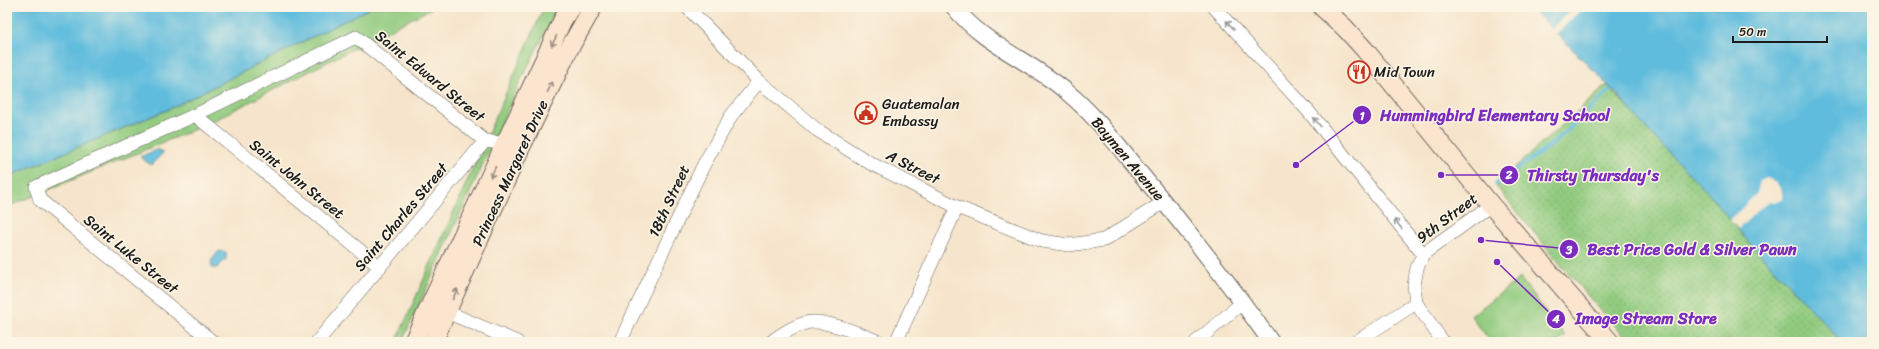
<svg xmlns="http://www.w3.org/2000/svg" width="1879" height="349" viewBox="0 0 1879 349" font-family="Sriracha,sans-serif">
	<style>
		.green { fill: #91cb7f; stroke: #56744e }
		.park { fill: url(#park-dots); stroke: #56744e }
		.water { fill: #5fbcdd; stroke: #3e6c7c }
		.pier { fill: #f6e5cc }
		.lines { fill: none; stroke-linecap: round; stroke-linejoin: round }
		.stream { stroke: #5fbcdd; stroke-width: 4 }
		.minor-casing { stroke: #68625a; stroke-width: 14 }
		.tertiary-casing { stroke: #68625a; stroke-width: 18 }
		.secondary-casing { stroke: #68625a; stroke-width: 20 }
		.minor { stroke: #fff; stroke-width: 13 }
		.tertiary { stroke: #fff; stroke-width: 16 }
		.secondary { stroke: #fce5cf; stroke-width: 18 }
		.oneway { stroke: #999 }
		.oneway2 { stroke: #978b7e }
		.labels { text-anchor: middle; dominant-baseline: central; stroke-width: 3; stroke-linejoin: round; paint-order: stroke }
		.poi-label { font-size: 15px; fill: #1c1c1c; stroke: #fcf5e5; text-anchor: start }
		.street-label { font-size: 15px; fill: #1c1c1c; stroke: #fcf5e5 }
		.leader { fill: none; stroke: #7b2cbf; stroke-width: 1.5 }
		.callout-dot { fill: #7b2cbf; stroke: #fcf5e5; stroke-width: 1.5 }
		.mark-label { font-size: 12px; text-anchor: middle; font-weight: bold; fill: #fff }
		.callout-label { font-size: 16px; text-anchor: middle; font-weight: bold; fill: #7b2cbf; stroke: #fcf5e5; stroke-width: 3; stroke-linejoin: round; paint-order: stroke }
	</style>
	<defs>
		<pattern id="park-dots" width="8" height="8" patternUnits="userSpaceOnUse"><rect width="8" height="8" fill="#91cb7f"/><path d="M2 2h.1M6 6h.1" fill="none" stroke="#7cae6d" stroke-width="1.8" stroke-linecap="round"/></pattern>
	</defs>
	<rect width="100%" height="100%" fill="#fcf5e5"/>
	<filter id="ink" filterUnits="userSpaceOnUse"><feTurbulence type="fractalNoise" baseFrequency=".025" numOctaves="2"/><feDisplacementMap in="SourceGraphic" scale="8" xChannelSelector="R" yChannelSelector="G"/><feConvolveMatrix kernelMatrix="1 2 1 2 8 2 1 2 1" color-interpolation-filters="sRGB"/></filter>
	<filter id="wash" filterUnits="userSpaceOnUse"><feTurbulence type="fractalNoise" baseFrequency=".012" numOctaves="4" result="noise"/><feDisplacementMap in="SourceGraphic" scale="16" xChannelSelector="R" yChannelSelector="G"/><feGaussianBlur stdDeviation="0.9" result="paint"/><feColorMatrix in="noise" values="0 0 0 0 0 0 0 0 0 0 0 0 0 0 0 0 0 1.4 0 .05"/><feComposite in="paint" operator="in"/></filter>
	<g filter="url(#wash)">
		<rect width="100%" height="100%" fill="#f6e5cc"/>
		<path class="green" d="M372 7H434L205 125 7 207V177L169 109Z
			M544 7H558L521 80 402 342H396Z
			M1520 278 1565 336 1558 342H1491L1471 316Z"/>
		<path class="park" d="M1607 85 1709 194 1745 238 1842 342H1630C1582 292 1539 239 1495 185Z"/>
		<path class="water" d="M7 7H372L169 109 7 177Z
			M1530 7H1872V342H1842L1745 238 1709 194 1651 134 1616 93Z
			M158 149 163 153 151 165 140 157Z
			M219 251 226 252V259L217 268H212L211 261Z"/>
		<path class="pier" d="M1574 7H1584L1556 34 1551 29Z
			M1767 178 1776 182 1782 191V199L1775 203 1767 202 1738 229 1730 220 1757 193 1760 181Z"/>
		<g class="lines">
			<path class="stream" d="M1496 184 1555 142 1610 90"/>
		</g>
	</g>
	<g filter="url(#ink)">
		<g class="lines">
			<g class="minor-casing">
				<path id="minor" d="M687 7 759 81 817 130 870 163 957 207 1042 241 1069 245 1104 240 1164 202
					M1214 7 1309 112 1423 254
					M195 115 380 267
					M447 312 517 342
					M213 342 40 200 36 187 195 115 356 37 485 141
					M317 342 485 141 514 145
					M620 342 703 166 731 116 759 81
					M771 342C782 334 799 322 813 322 833 322 861 334 879 342
					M896 342 957 207
					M1196 342 1243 302
					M1356 342 1416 303
					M1443 342 1416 303 1414 285 1417 268 1423 254 1491 205"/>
			</g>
			<g class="tertiary-casing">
				<path id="tertiary" d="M954 7C984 45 1031 61 1067 92 1095 115 1117 145 1140 173 1186 228 1230 284 1271 342"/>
			</g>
			<g class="secondary-casing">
				<path id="secondary" d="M1322 7 1345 28 1365 50 1491 205 1610 342
					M413 342 564 17 572 7
					M433 342 521 147 569 49 593 7"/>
			</g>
			<use href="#minor" class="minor"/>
			<use href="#tertiary" class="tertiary"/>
			<use href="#secondary" class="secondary"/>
		</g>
		<defs><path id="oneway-shaft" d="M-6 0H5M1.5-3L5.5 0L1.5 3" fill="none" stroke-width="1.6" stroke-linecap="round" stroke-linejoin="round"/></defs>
		<g class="oneway">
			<use href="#oneway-shaft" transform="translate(1230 25) rotate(-132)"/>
			<use href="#oneway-shaft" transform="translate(1317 122) rotate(-129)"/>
			<use href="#oneway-shaft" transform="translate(1398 224) rotate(-129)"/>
		</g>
		<g class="oneway2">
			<use href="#oneway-shaft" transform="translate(554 41) rotate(115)"/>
			<use href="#oneway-shaft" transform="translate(550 87) rotate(-64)"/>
			<use href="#oneway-shaft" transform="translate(493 172) rotate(115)"/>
			<use href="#oneway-shaft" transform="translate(455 294) rotate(-66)"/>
		</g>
	</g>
	<defs>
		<g id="restaurant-ring" transform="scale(1.15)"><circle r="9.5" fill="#fcf5e5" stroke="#c8321e" stroke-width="1.5"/><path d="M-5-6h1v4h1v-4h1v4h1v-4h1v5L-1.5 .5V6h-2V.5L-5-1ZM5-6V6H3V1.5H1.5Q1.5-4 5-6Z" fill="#c8321e"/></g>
		<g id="civic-ring" transform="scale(1.15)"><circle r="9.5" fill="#fcf5e5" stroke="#c8321e" stroke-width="1.5"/><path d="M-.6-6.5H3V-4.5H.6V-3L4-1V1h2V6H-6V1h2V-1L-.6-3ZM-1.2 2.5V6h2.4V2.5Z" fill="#c8321e"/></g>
	</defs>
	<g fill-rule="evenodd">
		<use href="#restaurant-ring" x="1359" y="72"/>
		<use href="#civic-ring" x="866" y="113"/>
	</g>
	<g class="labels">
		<g class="poi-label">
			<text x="1374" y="72">Mid Town</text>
			<text x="882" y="104">Guatemalan<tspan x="882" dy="17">Embassy</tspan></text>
		</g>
		<g class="street-label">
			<text transform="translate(430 76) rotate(39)">Saint Edward Street</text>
			<text transform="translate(1128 159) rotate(50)">Baymen Avenue</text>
			<text transform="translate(913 167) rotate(27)">A Street</text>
			<text transform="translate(510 173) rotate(-65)">Princess Margaret Drive</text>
			<text transform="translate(297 179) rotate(39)">Saint John Street</text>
			<text transform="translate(669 201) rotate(-65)">18th Street</text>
			<text transform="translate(401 217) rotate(-50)">Saint Charles Street</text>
			<text transform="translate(1447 218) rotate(-37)">9th Street</text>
			<text transform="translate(131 254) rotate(39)">Saint Luke Street</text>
		</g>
	</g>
	<path class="leader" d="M1296 165L1362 115M1441 175L1509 175M1481 240L1569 249M1497 262L1556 319"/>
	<g class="callout-dot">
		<circle cx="1296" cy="165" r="4"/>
		<circle cx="1441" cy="175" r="4"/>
		<circle cx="1481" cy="240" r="4"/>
		<circle cx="1497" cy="262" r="4"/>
		<circle cx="1362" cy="115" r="10"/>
		<circle cx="1509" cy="175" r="10"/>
		<circle cx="1569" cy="249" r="10"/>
		<circle cx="1556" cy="319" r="10"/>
	</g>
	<g class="mark-label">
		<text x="1362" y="120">1</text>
		<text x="1509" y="179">2</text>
		<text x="1569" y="254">3</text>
		<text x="1556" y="323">4</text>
	</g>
	<g class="callout-label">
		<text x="1495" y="121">Hummingbird Elementary School</text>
		<text x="1593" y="181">Thirsty Thursday's</text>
		<text x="1692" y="255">Best Price Gold &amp; Silver Pawn</text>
		<text x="1646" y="324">Image Stream Store</text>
	</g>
	<rect width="1879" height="349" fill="none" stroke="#fcf5e5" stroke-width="24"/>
	<path d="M1733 36v6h94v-6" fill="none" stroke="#1c1c1c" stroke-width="2"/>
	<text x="1739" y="36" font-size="12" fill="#1c1c1c" stroke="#fcf5e5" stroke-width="3" paint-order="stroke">50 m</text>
</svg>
